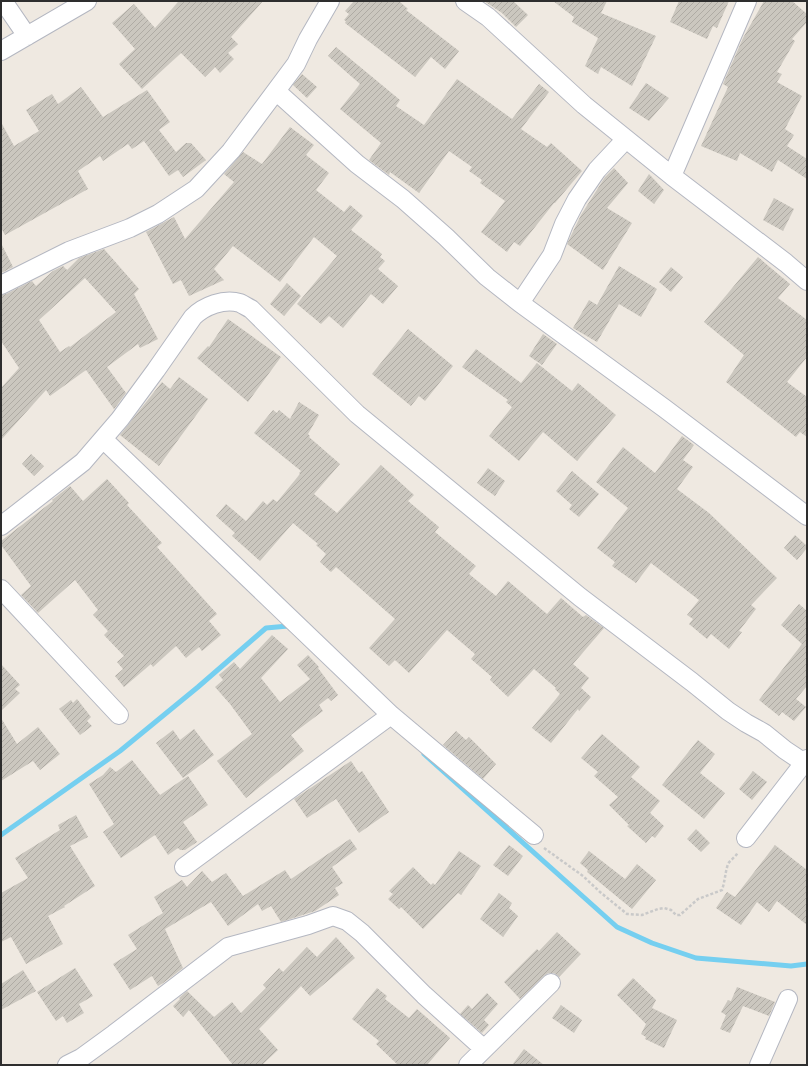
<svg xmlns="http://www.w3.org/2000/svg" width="808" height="1066" viewBox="0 0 808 1066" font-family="'PT Sans',sans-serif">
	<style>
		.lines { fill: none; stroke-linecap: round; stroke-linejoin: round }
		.stream { stroke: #75cff0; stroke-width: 5 }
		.building { fill: url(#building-hatch); fill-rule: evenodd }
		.minor-casing { stroke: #b4b7c1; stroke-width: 20 }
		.path { stroke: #c9c9c9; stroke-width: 2.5; stroke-dasharray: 3 2; stroke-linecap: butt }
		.minor { stroke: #fff; stroke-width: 18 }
	</style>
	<defs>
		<pattern id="building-hatch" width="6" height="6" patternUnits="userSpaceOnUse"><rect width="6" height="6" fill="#cbc7bf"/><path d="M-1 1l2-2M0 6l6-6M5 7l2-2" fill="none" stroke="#afaba4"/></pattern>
	</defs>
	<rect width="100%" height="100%" fill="#efe9e1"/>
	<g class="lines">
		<path class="stream" d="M424 754 617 927 652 943 696 958 791 966 807 964
			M1 835 120 751 198 687 266 628 288 626 291 629"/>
	</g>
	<path class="building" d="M179 1H263L231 37 238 44 228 53 234 59 220 73 215 67 205 77 181 53 142 89 119 64 135 49 112 23 134 4 155 28Z
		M354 1H399L408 9 406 10 459 51 445 69 431 57 415 77 345 23 346 21 344 20 349 14 345 11Z
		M484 1H513L528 15 516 27 502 13Z
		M553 1H607L601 13 656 36 632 86 601 67 598 74 585 66 598 38 572 22 574 17Z
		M679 1H729L717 28 713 26 707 39 670 22Z
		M764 1H792L807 14V22L792 39 795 41 777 72 782 74 777 82 802 96 785 129 794 135 787 146 807 159V179L778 160 772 172 740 153 737 161 701 146 728 87 723 84 743 38Z
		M336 47 400 100 396 106 424 125 457 79 512 119 539 84 549 92 521 129 547 147 551 143 582 171 555 203H554L520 246 514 242 507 252 481 232 505 201 480 183 482 180 469 171 472 167 449 151 419 193 390 172 389 175 369 160 381 143 340 109 360 84 328 56Z
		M302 74 317 87 307 98 293 85Z
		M646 83 669 98 649 121 629 108Z
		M81 87 103 117 147 90 170 122 159 130 176 152 186 143H191L206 160 183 177 178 170 169 176 144 141 132 149 128 144 103 161 100 156 78 171 88 189 5 235 1 228V122L14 146 39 131 26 110 52 94 58 104Z
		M290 127 314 145 306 155 329 173 316 190 344 212 350 205 363 216 351 230 382 254 380 257 385 261 378 269 398 286 383 304 371 294 343 328 329 316 321 324 297 304 337 256 314 237 280 282 233 246 214 269 224 280 189 296 181 280 173 284 146 232 174 217 185 239 234 182 224 174 243 152 262 164Z
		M614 168 628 183 607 208 632 223 603 270 567 244 581 215 605 177Z
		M649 174 664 190 654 204 638 191Z
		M774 198 794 209 783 231 763 220Z
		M1 243 13 267 1 273Z
		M104 249 139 289 134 294 158 339 140 348 138 344 107 367 126 393 114 409 86 370 50 396 46 390 1 440V388L19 368 1 341V295L6 294 32 281 36 286 53 271 63 266 67 270 79 258ZM85 278 116 312 70 347 69 346 60 352 39 320Z
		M758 257 790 284 778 298 807 320V357L787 382 807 397V437L800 432 796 437 726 382 744 355 704 322Z
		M619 266 657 289 641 317 619 304 597 342 573 328 589 300 597 305Z
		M671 267 683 277 671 292 659 282Z
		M287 283 301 296 284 316 270 304Z
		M228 319 281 357 248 402 197 358 208 346 209 347Z
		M408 329 453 366 425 401 419 396 411 406 372 374Z
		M543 334 557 344 542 365 529 356Z
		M476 349 521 383 537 363 572 391 578 383 616 415 577 461 543 432 519 461 489 436 512 407 506 402 508 400 462 367Z
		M179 377 208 399 159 466 120 435 162 382 170 389Z
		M299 402 319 415 308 434 310 436 309 437 340 464 314 494 337 513 381 465 414 495 408 501 439 527 435 532 476 566 469 574 496 596 508 581 547 614 561 598 583 617 586 615 604 628 573 664 589 678 581 688 591 697 579 711 578 709 551 743 532 728 560 694 555 689 556 688 534 669 508 697 490 680 492 677 471 659 475 654 447 630 409 673 395 660 389 666 369 648 395 619 336 567 331 572 320 562 326 554 316 545 318 544 293 523 260 561 232 536 235 533 216 516 226 504 246 521 263 501 267 505 273 499 277 502 300 474 299 473 301 471 254 433 273 410 277 413 279 410 290 419Z
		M682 436 694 445 683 460 693 467 677 489 709 513 777 578 751 605 756 609 739 631 742 632 729 649 711 634 707 639 689 624 693 619 687 615 699 600 651 563 636 583 612 566 615 562 597 548 628 508 596 482 623 447 655 473Z
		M31 454 44 466 34 476 22 464Z
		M488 468 505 481 495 496 477 483Z
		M572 471 599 494 579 517 569 509 572 505 556 491Z
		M107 479 129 503 127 505 162 543 157 547 217 614 209 621 221 635 202 651 199 647 186 658 176 646 153 667 151 664 124 687 115 676 123 669 117 662 124 656 104 635 108 631 93 615 98 610 75 580 38 613 21 595 31 586 1 545V541L53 501 52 500 70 486 83 501Z
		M795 535 807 546V548L797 560 784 548Z
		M799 604 807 611V686L796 699 806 707 794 721 782 712 779 716 759 700 802 644 781 625Z
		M272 635 288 649 261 678 280 702 310 679 297 665 308 655 319 667 318 668 338 695 331 701 328 698 319 705 323 711 291 735 304 751 246 798 217 761 252 734 230 704 215 687 223 680 219 675 234 662 240 669Z
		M1 664 20 685 15 689 20 693 1 711Z
		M77 699 91 717 87 721 92 726 80 735 59 709 71 700 73 703Z
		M1 718 17 744 38 727 60 754 40 770 33 761 1 781Z
		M194 729 214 755 183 778 156 743 173 730 180 740Z
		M456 731 466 740 469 737 496 764 483 779 443 745Z
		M602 734 640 767 631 777 660 801 650 813 664 826 655 838 652 836 646 843 627 826 629 825 609 805 618 797 594 776 598 772 581 758Z
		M698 740 715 754 700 773 725 793 704 819 662 785Z
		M132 760 160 795 188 776 208 805 183 822 197 842 185 850H180L178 848 168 855 155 835 121 858 103 832 114 824 89 784 103 775 110 767 116 772Z
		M351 761 359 773 362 771 389 812 359 833 336 799 307 818 294 799Z
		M753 771 767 782 752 800 739 789Z
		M76 815 88 837 70 846 95 886 64 906 65 907 48 916 63 944 26 964 11 937 1 942V893L28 878 15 858 60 830 58 825Z
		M696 829 710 843 701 852 687 839Z
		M350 839 357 849 332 867 343 883 335 888 339 895 315 911 281 922 271 906 262 911 258 904 228 926 211 902 165 929 183 968 163 983 158 986 152 976 130 990 113 964 137 949 128 935 163 913 154 897 182 880 187 887 202 871 212 882 226 873 243 896 285 870 291 879Z
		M509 845 523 856 508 876 493 865Z
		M775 845 807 870V925L777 901 769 912 757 902 741 925 716 908 727 892 735 897Z
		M459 851 481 866 461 895 458 893 423 929 401 907 399 909 388 899 393 894 389 891 413 867 431 885 433 883 435 885Z
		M589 851 625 879 637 864 656 880 632 909 587 872 588 870 580 863Z
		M499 893 512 903 509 908 518 916 503 937 480 919Z
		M557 932 581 954 559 977 554 973H548L544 976 520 999 504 982 537 949 539 951Z
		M336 937 355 958 310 996 301 986 259 1029 278 1050 262 1065H233L189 1010 183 1017 173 1006 180 999 179 998 187 991 214 1017 232 1002 241 1013 266 988 263 985 279 968 283 972 307 947 317 957Z
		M75 968 93 996 79 1004 84 1013 67 1023 63 1016 56 1021 37 992Z
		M23 970 36 991 1 1010V984Z
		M633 978 656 1000 652 1008 677 1020 664 1048 645 1039 646 1037 641 1034 646 1024 617 995Z
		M737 987 775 1002 769 1016 743 1006 730 1033 720 1029 726 1015 721 1012 728 1000 731 1001Z
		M377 988 387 996 385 999 409 1018 417 1009 450 1038 427 1065H398L376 1044 379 1041 352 1019Z
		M487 993 498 1004 484 1020 489 1025 482 1033 460 1014 468 1005 472 1009Z
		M561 1005 582 1020 574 1033 552 1018Z
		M524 1049 544 1065H512Z"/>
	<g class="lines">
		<g class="minor-casing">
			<path id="minor" d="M3 1 27 36
				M465 1 488 17 584 105 672 176 786 263 807 281
				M1 51 87 1
				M276 91 357 164 403 199 446 237 487 277 520 303 664 408 807 516
				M672 176 747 1
				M1 285 69 251 130 228 158 214 196 189 231 151 296 64 308 39 330 1
				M520 303 552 255 564 224 577 199 597 170 626 139
				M103 439 391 715 534 835
				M1 526 83 462 120 419 156 370 193 317C204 306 224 298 240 303 244 305 247 307 251 309L357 414 580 597 692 682 728 711 746 723 764 733 785 750 803 762
				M1 589 119 715
				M746 838 807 759
				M184 867 391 715
				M67 1065 81 1058 114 1034 228 947 308 925 333 916 347 921 362 933 424 995 484 1049
				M468 1065 551 983
				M759 1065 788 999"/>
		</g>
		<path class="path" d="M544 848 583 876 600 892 627 914 642 915 658 909 664 908 671 910 676 915H680L698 899 722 890C725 881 725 873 728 864 730 860 736 857 738 852"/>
		<use href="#minor" class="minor"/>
	</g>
	<rect width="808" height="1066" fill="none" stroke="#2e2e2e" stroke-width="4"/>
</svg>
